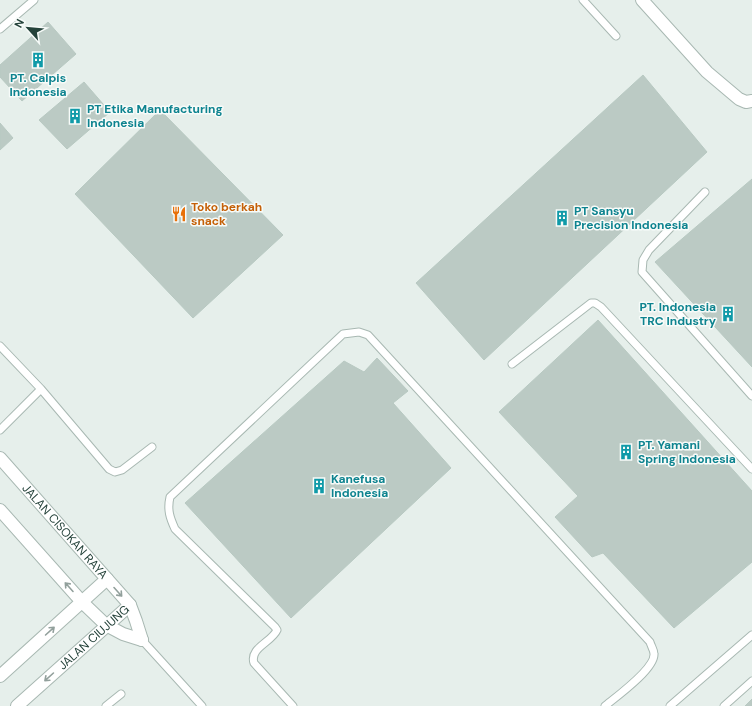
<svg xmlns="http://www.w3.org/2000/svg" width="752" height="706" viewBox="0 0 752 706" font-family="'DM Sans',sans-serif">
	<style>
		.building { fill: #bbcac4; stroke: #b8c9c2 }
		.lines { fill: none; stroke-linecap: round; stroke-linejoin: round }
		.lane-casing { stroke: #a8b8b2; stroke-width: 9 }
		.street-casing { stroke: #a8b8b2; stroke-width: 14 }
		.lane { stroke: #fff; stroke-width: 7 }
		.street { stroke: #fff; stroke-width: 12 }
		.oneway { stroke: #92a09c }
		.labels { text-anchor: middle; dominant-baseline: central; stroke-width: 3; stroke-linejoin: round; paint-order: stroke }
		.culture-label { font-size: 12px; font-weight: bold; fill: #0d838f; stroke: #f7fbf9; text-anchor: start }
		.food-label { font-size: 12px; font-weight: bold; fill: #c56008; stroke: #f7fbf9; text-anchor: start }
		.street-label { font-size: 12px; fill: #24423a; stroke: #f7fbf9 }
	</style>
	<rect width="100%" height="100%" fill="#e6efeb"/>
	<path class="building" d="M48 22 76 54 22 101 0 77V65Z
		M643 75 707 152 484 360 416 283Z
		M84 82 110 112 67 149 39 120Z
		M160 110 283 235 193 318 75 194Z
		M0 123 13 138 0 150Z
		M752 179V367L655 262Z
		M598 320 752 491V562L674 628 603 553 592 557 555 517 578 496 499 412Z
		M377 358 408 391 393 403 451 468 291 618 185 503 344 361 364 372Z
		M752 699V706H745Z"/>
	<g class="lines">
		<g class="lane-casing">
			<path id="lane" d="M583 0 616 36
				M0 29 34 0
				M705 192 649 250 643 260 642 272 752 396
				M0 346 41 389 109 469 115 472 122 470 152 447
				M512 364 591 303H595L601 307 752 469
				M0 430 41 389
				M142 640 202 706
				M106 706 121 694
				M293 706 254 663C249 648 272 642 277 630L275 627 175 529C170 518 167 510 170 497L343 334 359 332 368 335 650 642C651 646 654 650 654 654 655 669 616 697 605 706
				M670 706 752 635
				M724 706 752 681"/>
		</g>
		<g class="street-casing">
			<g id="street">
				<path d="M642 0 707 72 739 99 746 102 752 101"/>
				<path id="s1" d="M0 458 130 605 136 621 142 640"/>
				<path d="M0 510 82 602 106 625 123 634 142 640"/>
				<path d="M0 676 107 579"/>
				<path id="s2" d="M17 706 130 605"/>
			</g>
		</g>
		<use href="#lane" class="lane"/>
		<use href="#street" class="street"/>
	</g>
	<defs><path id="oneway-shaft" d="M-6 0H5M1.5-3L5.5 0L1.5 3" fill="none" stroke-width="1.6" stroke-linecap="round" stroke-linejoin="round"/></defs>
	<g class="oneway">
		<use href="#oneway-shaft" transform="translate(69 587) rotate(-132)"/>
		<use href="#oneway-shaft" transform="translate(118 592) rotate(48)"/>
		<use href="#oneway-shaft" transform="translate(50 631) rotate(-42)"/>
		<use href="#oneway-shaft" transform="translate(49 677) rotate(138)"/>
	</g>
	<defs>
		<g id="building-bare" transform="scale(1.2)"><path d="M-4-6H4V6H1V3H-1V6H-4ZM-2.5-4.3h1.7v1.8h-1.7ZM.8-4.3h1.7v1.8H.8ZM-2.5-1h1.7V.8h-1.7ZM.8-1h1.7V.8H.8Z" fill="#0f9aa8" stroke="#f7fbf9" stroke-width="2.5" paint-order="stroke"/></g>
		<g id="restaurant-bare" transform="scale(1.2)"><path d="M-5-6h1v4h1v-4h1v4h1v-4h1v5L-1.5 .5V6h-2V.5L-5-1ZM5-6V6H3V1.5H1.5Q1.5-4 5-6Z" fill="#e8710a" stroke="#f7fbf9" stroke-width="2.5" paint-order="stroke"/></g>
	</defs>
	<g fill-rule="evenodd">
		<use href="#building-bare" x="38" y="60"/>
		<use href="#building-bare" x="75" y="116"/>
		<use href="#restaurant-bare" x="179" y="214"/>
		<use href="#building-bare" x="562" y="218"/>
		<use href="#building-bare" x="728" y="314"/>
		<use href="#building-bare" x="626" y="452"/>
		<use href="#building-bare" x="319" y="486"/>
	</g>
	<g class="labels">
		<g class="culture-label">
			<text x="38" y="78" text-anchor="middle">PT. Calpis<tspan x="38" dy="14">Indonesia</tspan></text>
			<text x="87" y="109">PT Etika Manufacturing<tspan x="87" dy="14">Indonesia</tspan></text>
			<text x="574" y="211">PT Sansyu<tspan x="574" dy="14">Precision Indonesia</tspan></text>
			<text x="716" y="307" text-anchor="end">PT. Indonesia<tspan x="716" dy="14">TRC Industry</tspan></text>
			<text x="638" y="445">PT. Yamani<tspan x="638" dy="14">Spring Indonesia</tspan></text>
			<text x="331" y="479">Kanefusa<tspan x="331" dy="14">Indonesia</tspan></text>
		</g>
		<g class="food-label">
			<text x="191" y="207">Toko berkah<tspan x="191" dy="14">snack</tspan></text>
		</g>
		<g class="street-label">
			<text stroke="none"><textPath href="#s1" startOffset="98">JALAN CISOKAN RAYA</textPath></text>
			<text stroke="none"><textPath href="#s2" startOffset="103">JALAN CIUJUNG</textPath></text>
		</g>
	</g>
	<g transform="translate(28 28) rotate(297)" stroke="#f7fbf9" stroke-width="3" paint-order="stroke">
	<path d="M0-3L7 15L0 10L-7 15Z" fill="#24423a"/>
	<text y="-6" font-size="11" font-weight="bold" text-anchor="middle" fill="#24423a">N</text>
	</g>
</svg>
